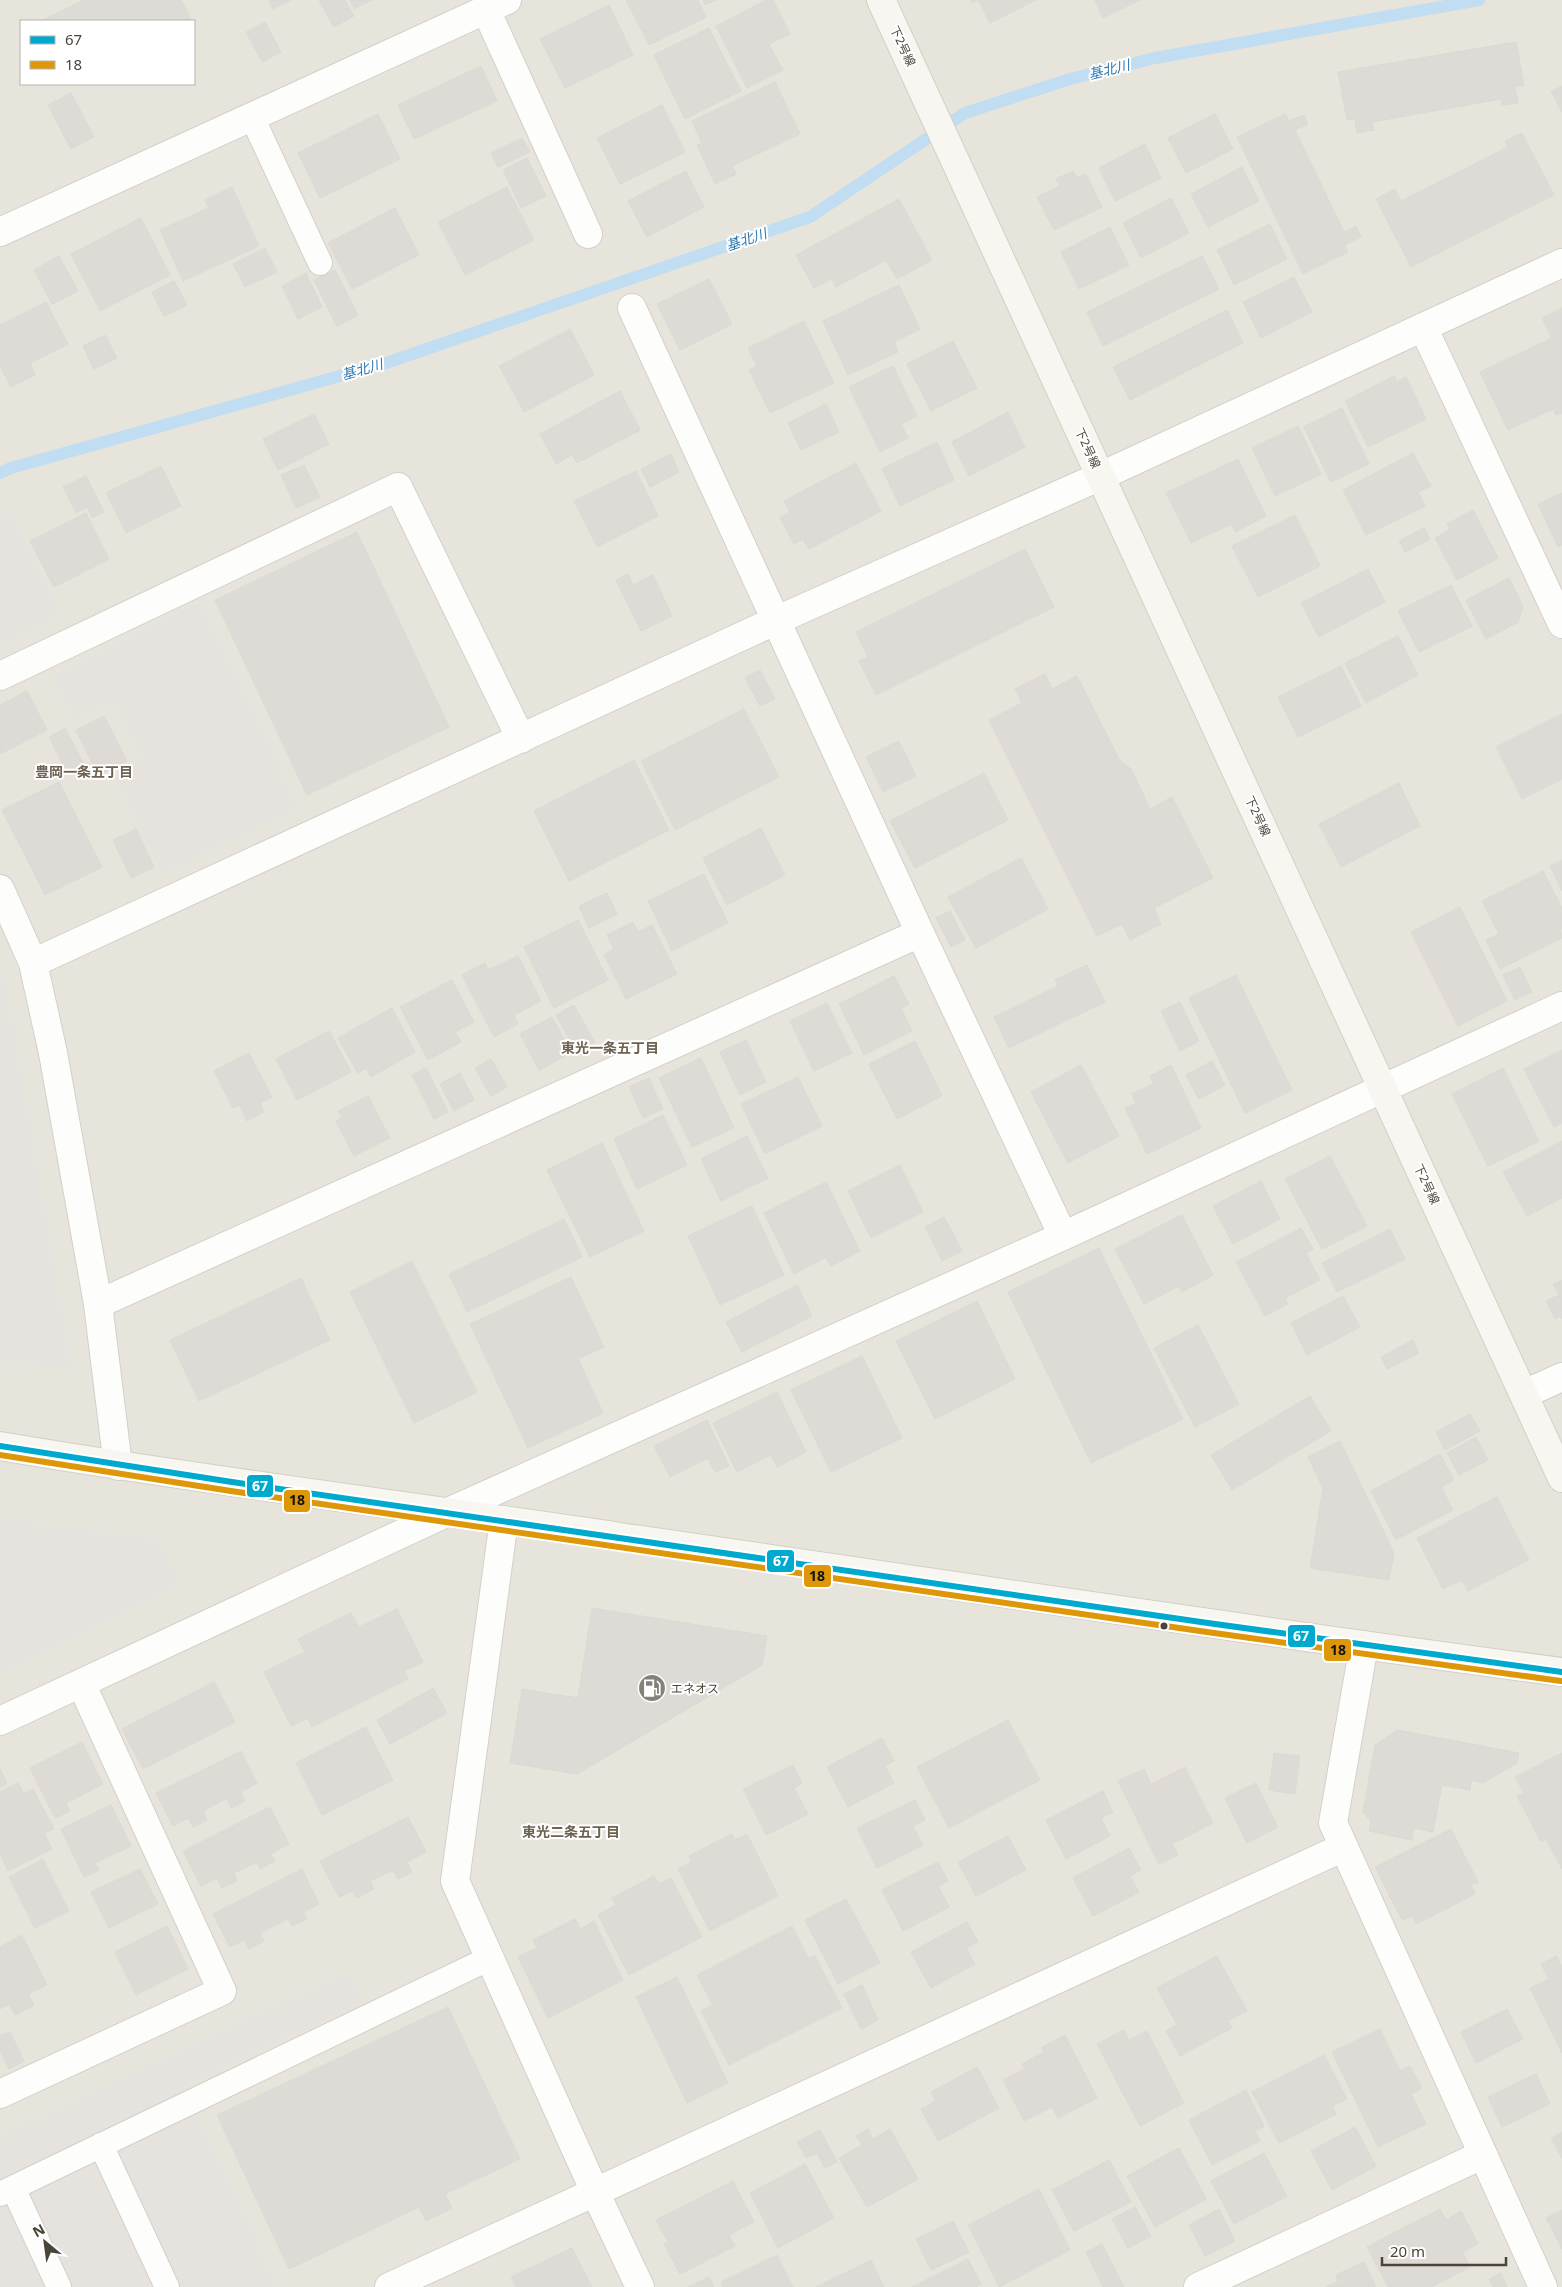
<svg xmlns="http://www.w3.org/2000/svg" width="1562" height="2287" viewBox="0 0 1562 2287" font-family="'Noto Sans','Noto Sans JP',sans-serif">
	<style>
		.residential { fill: #e7e4dc; fill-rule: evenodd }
		.parking { fill: #e6e3df }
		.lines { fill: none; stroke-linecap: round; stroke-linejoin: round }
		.stream { stroke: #c0ddf1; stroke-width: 12 }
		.building { fill: #dedbd6; stroke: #dcd9d4 }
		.lane-casing { stroke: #d2d0cb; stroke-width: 26 }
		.street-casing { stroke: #d2d0cb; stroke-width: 30 }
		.secondary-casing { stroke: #d3cfc5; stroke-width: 30 }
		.lane { stroke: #fdfdfc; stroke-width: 24 }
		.street { stroke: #fdfdfc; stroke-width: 28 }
		.secondary { stroke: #f7f6f1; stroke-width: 28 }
		.bus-1-casing { stroke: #fff; stroke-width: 10 }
		.bus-2-casing { stroke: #fff; stroke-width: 10 }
		.bus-1 { stroke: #00a9ce; stroke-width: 6 }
		.bus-2 { stroke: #dd9709; stroke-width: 6 }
		.bus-dot { fill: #4b4439; stroke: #fff; stroke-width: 2 }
		.labels { text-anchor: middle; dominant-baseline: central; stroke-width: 4; stroke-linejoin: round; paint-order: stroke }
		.street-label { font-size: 12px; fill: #4b4439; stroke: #fff }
		.poi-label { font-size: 12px; fill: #4b4439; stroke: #fff; text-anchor: start }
		.water-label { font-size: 14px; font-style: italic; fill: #2e7ab2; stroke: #fff }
		.neighbourhood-label { font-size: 14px; font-weight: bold; fill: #6e6250; stroke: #fff }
		.line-badge { stroke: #fff; stroke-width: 2 }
		.badge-label { font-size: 14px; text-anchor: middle; font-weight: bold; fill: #fff }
		.pale-badge-label { font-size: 14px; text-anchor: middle; font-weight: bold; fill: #111 }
	</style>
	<rect width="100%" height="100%" fill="#f4f2ee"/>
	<path class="residential" d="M0 0H1562V2287H0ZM21 21H194V84H21Z"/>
	<path class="parking" d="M11 512 61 616 0 646V517Z
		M199 603 299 807 163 874 114 775 142 761 113 703 74 722 52 676Z
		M4 971 72 1370 0 1360V973Z
		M0 1518 158 1540 181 1585 0 1673Z
		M348 1972 362 2001 183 2085 277 2285 273 2287H0V2135Z"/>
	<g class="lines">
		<path class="stream" d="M0 473 11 468 386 363 810 217 965 113 1070 79 1155 58 1479 0"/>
	</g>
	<path class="building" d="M84 0H181L192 21H41Z
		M269 0H291L273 9Z
		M319 0H345L354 16 334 27Z
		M350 0H372L354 9Z
		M626 0H698L706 17 649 45Z
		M703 0H716L705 5Z
		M766 0H773L790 34 769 44 783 70 747 88 716 26Z
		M971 0H1036L990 23 978 0 972 3Z
		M1095 0H1140L1103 18Z
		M609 5 633 55 565 88 540 39Z
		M265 22 281 52 262 62 246 32Z
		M709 28 741 91 685 119 654 55Z
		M1516 42 1524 85 1515 87 1518 103 1502 105 1501 99 1372 122 1374 130 1357 133 1355 119 1347 120 1338 72Z
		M481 66 497 101 414 139 398 105Z
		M775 82 800 134 732 166 736 174 715 184 697 145 702 143 692 121Z
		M1562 86V112L1551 91Z
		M71 93 94 137 71 149 48 105Z
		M662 105 685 152 620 184 597 138Z
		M378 114 400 159 320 198 298 153Z
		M1215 114 1233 149 1186 173 1168 138Z
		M1285 114 1289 121 1304 115 1308 124 1295 130 1344 232 1356 226 1361 237 1345 245 1348 252 1303 274 1237 137Z
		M1522 133 1554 195 1411 267 1376 199 1395 189 1401 201 1508 147 1505 141Z
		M522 138 530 152 498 167 491 153Z
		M1145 144 1161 178 1115 201 1099 168Z
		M527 158 546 196 521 208 503 170Z
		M1242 167 1259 201 1208 227 1191 194Z
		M686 171 704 207 647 237 628 201Z
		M1073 171 1076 178 1086 174 1102 207 1054 230 1037 197 1060 186 1056 179Z
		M232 187 259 246 183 281 160 230 209 208 205 200Z
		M507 187 534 240 465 275 438 222Z
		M1171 198 1189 233 1141 258 1123 223Z
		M899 199 932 260 897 279 886 260 836 287 832 279 814 288 796 255Z
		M395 208 419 255 352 289 328 243Z
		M141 218 170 275 100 311 71 254Z
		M1270 224 1287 259 1234 285 1217 250Z
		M1110 227 1129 265 1079 289 1061 252Z
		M265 248 277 272 245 287 233 264Z
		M59 256 78 291 52 304 34 270Z
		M1202 256 1219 289 1103 346 1087 312Z
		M335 270 358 315 337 326 314 280Z
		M306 273 322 307 298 319 282 286Z
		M1294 277 1312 312 1261 338 1243 302Z
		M709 279 732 324 680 350 657 304Z
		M174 281 187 305 164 316 152 292Z
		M899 285 920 329 894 342 898 352 848 375 823 321Z
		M46 302 68 344 30 363 35 375 11 387 0 366V325Z
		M1562 308V413L1556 415 1553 409 1508 430 1480 372 1552 338 1542 318Z
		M1227 310 1243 343 1130 400 1113 367Z
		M804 321 834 383 770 413 749 370 757 366 748 348Z
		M570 329 594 375 524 412 499 366Z
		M105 335 117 358 94 369 83 346Z
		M953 341 977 388 931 411 907 364Z
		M893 366 917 416 901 424 908 438 880 452 849 387Z
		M1394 376 1397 382 1406 377 1426 419 1368 447 1345 401Z
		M620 391 640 430 577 463 572 455 556 464 540 434Z
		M826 404 839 432 801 450 788 423Z
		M1342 408 1369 464 1331 482 1304 427Z
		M1008 412 1025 447 969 476 952 442Z
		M314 414 329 444 278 470 263 439Z
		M1298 426 1321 474 1275 496 1252 448Z
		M937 442 954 480 900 506 882 469Z
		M1413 453 1431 486 1418 492 1425 506 1366 535 1343 490Z
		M671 454 679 472 650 487 641 469Z
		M1238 459 1266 516 1235 532 1231 524 1191 543 1166 493Z
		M856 463 881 511 809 549 803 539 794 544 780 518 790 512 784 501Z
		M304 465 320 497 296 508 281 475Z
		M161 466 181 506 126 533 106 493Z
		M636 471 658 516 597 547 574 501Z
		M86 476 104 512 92 518 87 507 76 513 63 487Z
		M1562 493V545L1558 547 1538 504Z
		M1473 510 1498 558 1457 580 1435 538 1450 530 1447 524Z
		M86 513 109 559 54 587 30 541Z
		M1295 515 1320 566 1258 597 1232 546Z
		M1424 528 1430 539 1405 552 1399 541Z
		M357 532 449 727 307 795 215 600Z
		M1025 549 1054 607 876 695 859 661 868 657 856 632Z
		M1368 569 1385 602 1319 637 1301 603Z
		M628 574 633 585 653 575 672 616 641 631 616 580Z
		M1509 578 1523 607 1518 622 1486 639 1466 600Z
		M1451 585 1472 626 1419 652 1398 611Z
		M1398 636 1418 675 1366 703 1345 663Z
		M1341 666 1361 706 1298 737 1278 697Z
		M760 670 775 699 760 706 745 678Z
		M1045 674 1052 689 1077 676 1119 759 1131 769 1150 809 1172 797 1213 878 1154 908 1161 924 1130 940 1122 924 1097 936 989 720 1022 703 1015 689Z
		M27 691 47 730 0 754V705Z
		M744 709 779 777 675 830 641 761Z
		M1562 714V779L1522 799 1496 747Z
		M104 716 127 761 98 775 76 730Z
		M65 728 84 764 67 773 49 737Z
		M899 741 916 776 883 792 866 757Z
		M634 760 669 830 569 881 534 811Z
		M984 773 1008 820 915 868 890 821Z
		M59 782 102 867 45 895 2 810Z
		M1399 783 1420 826 1341 867 1319 824Z
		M761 828 785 875 727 905 703 858Z
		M136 829 154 867 131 878 113 840Z
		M1021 858 1048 909 976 948 948 897Z
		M1562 860V891L1550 866Z
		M1543 871 1562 908V929H1560L1562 938 1500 969 1486 940 1499 934 1482 901Z
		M704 874 728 923 672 951 648 901Z
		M607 893 617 914 589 928 579 906Z
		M1460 907 1507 1001 1458 1026 1411 932Z
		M950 911 965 940 951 947 936 918Z
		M578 920 608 980 554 1008 524 947Z
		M633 922 638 932 652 925 677 974 626 999 604 955 614 949 607 935Z
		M518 956 541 1001 514 1015 518 1024 494 1037 462 975 485 963 488 970Z
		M1087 965 1105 1002 1009 1048 994 1017 1058 986 1055 980Z
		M1520 967 1532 992 1515 1000 1503 975Z
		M1236 975 1292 1090 1245 1113 1189 998Z
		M894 976 909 1004 901 1008 912 1031 864 1055 839 1004Z
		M452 980 474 1022 455 1032 461 1042 428 1060 400 1007Z
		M1180 1002 1199 1041 1180 1051 1161 1011Z
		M827 1003 852 1053 814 1071 790 1021Z
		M574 1005 595 1043 577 1053 556 1015Z
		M392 1008 415 1052 371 1077 366 1068 358 1073 338 1038Z
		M552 1017 571 1053 539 1070 520 1034Z
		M329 1031 351 1072 297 1100 276 1059Z
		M746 1040 766 1082 740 1095 720 1052Z
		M915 1041 942 1096 897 1119 869 1064Z
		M1562 1050V1123L1554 1127 1524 1069Z
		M249 1053 272 1097 260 1103 264 1112 247 1121 239 1105 233 1108 214 1071Z
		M701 1058 734 1128 692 1147 659 1078Z
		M491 1059 507 1087 491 1096 475 1068Z
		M1212 1061 1225 1085 1199 1099 1186 1075Z
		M1081 1065 1119 1136 1068 1163 1031 1092Z
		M1171 1065 1201 1128 1147 1154 1125 1108 1136 1103 1132 1094 1154 1084 1150 1076Z
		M426 1068 448 1112 434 1119 412 1075Z
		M1503 1068 1539 1141 1488 1166 1452 1094Z
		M460 1073 474 1100 454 1111 440 1084Z
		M798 1077 822 1126 765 1154 741 1104Z
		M649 1078 663 1109 643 1118 629 1087Z
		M368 1096 390 1138 354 1156 336 1121 342 1118 338 1111Z
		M663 1115 687 1165 637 1189 614 1139Z
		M747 1136 768 1178 721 1201 701 1159Z
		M1562 1141V1198L1527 1216 1503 1172Z
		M602 1143 644 1231 590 1257 547 1170Z
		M1330 1156 1367 1226 1322 1249 1285 1179Z
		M900 1165 923 1212 871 1238 848 1191Z
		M1261 1181 1280 1219 1233 1244 1213 1206Z
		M826 1182 860 1251 831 1266 826 1257 794 1274 764 1213Z
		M752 1206 784 1275 720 1305 688 1236Z
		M1182 1215 1213 1275 1182 1292 1179 1286 1144 1304 1115 1249Z
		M944 1217 962 1251 942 1261 925 1227Z
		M564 1219 582 1257 467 1312 449 1274Z
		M1301 1228 1313 1249 1306 1253 1320 1280 1285 1298 1288 1304 1265 1316 1236 1262Z
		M1390 1229 1405 1259 1337 1292 1322 1263Z
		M1099 1248 1183 1419 1091 1463 1008 1292Z
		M412 1261 477 1392 414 1423 350 1292Z
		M571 1277 604 1347 578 1359 603 1413 528 1448 470 1324Z
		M301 1278 330 1340 199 1401 170 1340Z
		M1562 1280V1319L1561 1316 1555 1319 1546 1301 1559 1295 1553 1284Z
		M797 1285 812 1316 742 1352 726 1322Z
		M1343 1296 1360 1327 1307 1355 1291 1323Z
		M977 1301 1015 1379 935 1419 896 1341Z
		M1198 1325 1239 1404 1195 1427 1154 1348Z
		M1413 1340 1419 1353 1387 1369 1381 1357Z
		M862 1356 902 1438 831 1472 791 1390Z
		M777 1392 806 1452 777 1467 771 1455 737 1472 713 1423Z
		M1310 1396 1331 1431 1232 1490 1211 1455Z
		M1470 1414 1480 1431 1445 1450 1436 1432Z
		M707 1420 729 1466 715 1472 708 1458 670 1477 654 1446Z
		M1476 1437 1488 1460 1459 1475 1447 1453Z
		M1340 1441 1394 1553 1389 1580 1310 1568 1323 1488 1308 1457Z
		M1440 1454 1454 1480 1441 1487 1453 1510 1396 1540 1371 1491Z
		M1497 1497 1529 1560 1468 1591 1462 1580 1443 1589 1417 1538Z
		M592 1608 767 1636 762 1665 577 1774 510 1763 522 1689 578 1698Z
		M397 1609 423 1662 404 1671 408 1679 312 1727 308 1718 291 1726 264 1672 305 1652 298 1639 351 1613 359 1627Z
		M214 1682 235 1722 143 1769 122 1729Z
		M433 1688 447 1713 390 1744 377 1720Z
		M1008 1720 1040 1780 949 1828 917 1767Z
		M366 1727 393 1780 322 1815 296 1763Z
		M1397 1730 1519 1753 1517 1763 1483 1783 1471 1780 1470 1790 1442 1785 1433 1832 1414 1828 1412 1840 1369 1831 1371 1821 1363 1812 1375 1745Z
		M882 1738 894 1761 885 1766 894 1783 848 1807 827 1767Z
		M82 1742 103 1784 66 1803 70 1811 55 1818 30 1768Z
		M241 1751 257 1783 241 1792 245 1801 231 1808 227 1798 203 1811 207 1820 193 1827 188 1818 173 1826 156 1793Z
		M1274 1753 1300 1756 1295 1794 1269 1790Z
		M1562 1753V1869L1546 1839 1541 1842 1517 1796 1524 1793 1515 1777Z
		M793 1765 802 1783 794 1788 808 1814 766 1835 743 1789Z
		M1185 1767 1213 1823 1172 1844 1178 1855 1159 1864 1118 1781 1144 1769 1151 1784Z
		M0 1769 7 1783 0 1787Z
		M18 1783 24 1794 33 1789 54 1829 44 1833 52 1849 8 1871 0 1854V1792Z
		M1256 1783 1278 1827 1247 1843 1225 1798Z
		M1103 1791 1113 1812 1101 1818 1110 1836 1066 1859 1046 1820Z
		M915 1800 925 1820 913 1826 923 1845 877 1868 857 1828Z
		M111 1805 131 1846 95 1863 99 1870 84 1877 61 1829Z
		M270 1807 289 1844 270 1854 275 1861 260 1869 257 1862 234 1873 237 1881 222 1888 217 1878 201 1886 183 1851Z
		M408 1817 426 1852 407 1862 412 1872 398 1879 393 1870 370 1881 374 1889 357 1898 353 1891 339 1897 320 1861Z
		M1451 1829 1478 1882 1471 1885 1475 1894 1416 1924 1412 1916 1402 1920 1375 1867Z
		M732 1834 735 1840 747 1834 778 1896 710 1931 678 1869 692 1862 689 1856Z
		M1008 1836 1026 1870 976 1896 958 1862Z
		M1129 1848 1141 1870 1130 1876 1139 1892 1093 1916 1073 1878Z
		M43 1859 69 1911 35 1928 9 1877Z
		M938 1862 948 1881 938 1886 949 1907 903 1931 882 1890Z
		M140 1869 158 1904 109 1928 91 1892Z
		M302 1869 319 1904 303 1912 307 1919 292 1926 288 1919 260 1933 264 1941 249 1949 244 1940 230 1947 213 1914Z
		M654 1876 659 1884 671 1878 702 1937 629 1975 598 1915 616 1905 612 1898Z
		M846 1899 880 1963 838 1984 805 1920Z
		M575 1919 580 1929 594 1921 623 1980 548 2018 518 1957 537 1948 533 1940Z
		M967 1922 978 1942 966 1948 975 1964 931 1988 911 1952Z
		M167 1926 188 1969 136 1995 115 1952Z
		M792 1926 808 1958 815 1956 842 2008 729 2065 701 2011 713 2005 697 1975Z
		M22 1935 47 1985 28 1994 34 2005 15 2015 9 2004 0 2009V1947Z
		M1217 1956 1247 2011 1228 2021 1232 2028 1180 2056 1166 2031 1177 2025 1157 1988Z
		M1557 1956 1562 1967V2053L1530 1988 1549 1979 1541 1964Z
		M677 1977 728 2083 687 2103 636 1997Z
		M862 1985 878 2020 861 2029 844 1994Z
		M448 2007 520 2159 445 2194 452 2208 426 2221 419 2207 289 2269 217 2115Z
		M1507 2009 1523 2039 1476 2063 1461 2032Z
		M1380 2029 1400 2071 1410 2066 1422 2088 1411 2094 1426 2124 1378 2147 1332 2052Z
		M1124 2030 1129 2040 1147 2031 1184 2103 1140 2126 1097 2044Z
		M10 2032 24 2061 9 2069 0 2050V2036Z
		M1065 2035 1097 2098 1058 2118 1052 2107 1024 2121 1003 2080 1025 2069 1022 2064 1044 2052 1042 2047Z
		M1324 2055 1347 2099 1332 2106 1336 2114 1279 2143 1252 2092Z
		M977 2067 999 2108 938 2141 921 2109 936 2101 931 2092Z
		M1536 2074 1550 2104 1502 2127 1488 2097Z
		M1246 2090 1264 2126 1255 2131 1260 2141 1212 2165 1189 2120Z
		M1355 2127 1376 2166 1332 2190 1311 2151Z
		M868 2129 873 2139 890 2129 918 2179 867 2207 839 2158 862 2145 856 2136Z
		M820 2130 837 2162 825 2168 817 2153 806 2158 797 2142Z
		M1562 2132V2158L1551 2138Z
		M1179 2148 1206 2199 1155 2227 1127 2176Z
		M1264 2153 1287 2196 1234 2224 1211 2181Z
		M1109 2160 1131 2202 1074 2231 1052 2190Z
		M805 2164 834 2218 778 2248 750 2193Z
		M733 2181 754 2222 729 2235 735 2246 680 2274 664 2244 668 2242 656 2220Z
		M1039 2189 1070 2250 999 2287 968 2225Z
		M1135 2207 1151 2236 1128 2248 1112 2219Z
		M1219 2209 1235 2241 1205 2256 1189 2225Z
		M1440 2209 1446 2220 1461 2211 1478 2244 1462 2252 1470 2267 1431 2287H1388L1367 2247Z
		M1562 2210V2249L1546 2218Z
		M953 2221 969 2252 931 2270 916 2239Z
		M1102 2244 1124 2287H1103L1086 2252Z
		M572 2248 592 2287H516L511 2277Z
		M777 2255 793 2287H723L721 2282Z
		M968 2259 981 2284 976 2287H912Z
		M871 2260 884 2287H816Z
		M1364 2262 1376 2287H1326L1338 2281 1336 2275Z
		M1501 2273 1507 2287H1493L1489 2279Z
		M709 2277 714 2287H688Z"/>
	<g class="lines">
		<g class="lane-casing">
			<path id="lane" d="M252 117 320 263
				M101 2145 167 2287
				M13 2188 59 2287
				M0 2194 490 1958"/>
		</g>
		<g class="street-casing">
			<path id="street" d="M486 10 588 234
				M0 232 507 0
				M632 308 920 933 1063 1236
				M1423 327 1562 624
				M0 676 398 487 521 739
				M0 889 33 963 53 1053 98 1304 118 1466
				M33 963 777 620 1101 476 1562 263
				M98 1304 920 933
				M1524 1394 1562 1377
				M504 1520 455 1881 595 2192 640 2287
				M1364 1645 1333 1823 1543 2287
				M0 1721 446 1513 1063 1236 1562 1006
				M0 2094 222 1991 81 1683
				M389 2287 1344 1847
				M1198 2287 1482 2155"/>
		</g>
		<g class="secondary-casing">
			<path id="secondary" d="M881 0 1562 1478
				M0 1446C206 1481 413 1506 620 1537 934 1582 1247 1631 1562 1672"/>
		</g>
		<use href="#lane" class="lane"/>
		<use href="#street" class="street"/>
		<use href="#secondary" class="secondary"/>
		<g class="bus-1-casing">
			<path id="bus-1" d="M0 1446 232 1482 1208 1623 1562 1672"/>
		</g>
		<g class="bus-2-casing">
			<path id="bus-2" d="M0 1455 231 1491 1207 1632 1561 1681"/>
		</g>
		<use href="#bus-1" class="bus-1"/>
		<use href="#bus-2" class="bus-2"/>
	</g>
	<defs>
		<g id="fuel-disc" transform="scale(1.4375)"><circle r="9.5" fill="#868178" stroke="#fff"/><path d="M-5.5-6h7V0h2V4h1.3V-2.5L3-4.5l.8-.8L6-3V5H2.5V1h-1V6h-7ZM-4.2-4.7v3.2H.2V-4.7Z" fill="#fff"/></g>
	</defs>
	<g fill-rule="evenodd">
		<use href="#fuel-disc" x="652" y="1688"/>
	</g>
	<circle class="bus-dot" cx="1164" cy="1626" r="4.5"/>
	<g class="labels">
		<g class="street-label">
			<text transform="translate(903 46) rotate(65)">下2号線</text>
			<text transform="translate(1088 448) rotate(65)">下2号線</text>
			<text transform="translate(1258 816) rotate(65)">下2号線</text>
			<text transform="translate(1427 1184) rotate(65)">下2号線</text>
		</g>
		<g class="poi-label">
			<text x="671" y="1688">エネオス</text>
		</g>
		<g class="water-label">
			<text transform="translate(1109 69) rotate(-14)">基北川</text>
			<text transform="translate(746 239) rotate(-19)">基北川</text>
			<text transform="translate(362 369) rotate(-16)">基北川</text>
		</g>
		<g class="neighbourhood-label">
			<text x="84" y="771">豊岡一条五丁目</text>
			<text x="610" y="1047">東光一条五丁目</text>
			<text x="571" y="1831">東光二条五丁目</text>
		</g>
	</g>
	<g class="line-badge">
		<rect x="246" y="1474" width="28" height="24" rx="5" fill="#00a9ce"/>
		<rect x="283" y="1489" width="28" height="24" rx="5" fill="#dd9709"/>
		<rect x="766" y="1549" width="29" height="24" rx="5" fill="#00a9ce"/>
		<rect x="803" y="1564" width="29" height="24" rx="5" fill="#dd9709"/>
		<rect x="1287" y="1624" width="29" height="24" rx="5" fill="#00a9ce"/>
		<rect x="1323" y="1638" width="29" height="24" rx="5" fill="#dd9709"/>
	</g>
	<g class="badge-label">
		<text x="260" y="1491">67</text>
		<text x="781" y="1566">67</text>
		<text x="1301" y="1641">67</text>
	</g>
	<g class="pale-badge-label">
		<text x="297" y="1505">18</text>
		<text x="817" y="1581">18</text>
		<text x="1338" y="1655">18</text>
	</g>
	<rect x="20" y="20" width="175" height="65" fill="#ffffff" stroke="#b7b4b0"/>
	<rect x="30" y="36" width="25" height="8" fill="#00a9ce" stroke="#b7b4b0"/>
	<text x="65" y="45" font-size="15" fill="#4b4439">67</text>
	<rect x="30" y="61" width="25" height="8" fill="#dd9709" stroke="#b7b4b0"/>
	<text x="65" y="70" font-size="15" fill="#4b4439">18</text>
	<g transform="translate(45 2242) rotate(331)" stroke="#ffffff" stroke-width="4" paint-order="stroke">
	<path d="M0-4L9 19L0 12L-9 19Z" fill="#4b4439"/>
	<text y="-8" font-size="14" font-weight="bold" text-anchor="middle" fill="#4b4439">N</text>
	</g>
	<path d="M1382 2257v8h124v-8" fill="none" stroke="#4b4439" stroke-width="2.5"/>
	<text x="1390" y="2257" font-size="15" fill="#4b4439" stroke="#ffffff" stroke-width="4" paint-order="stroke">20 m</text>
</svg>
